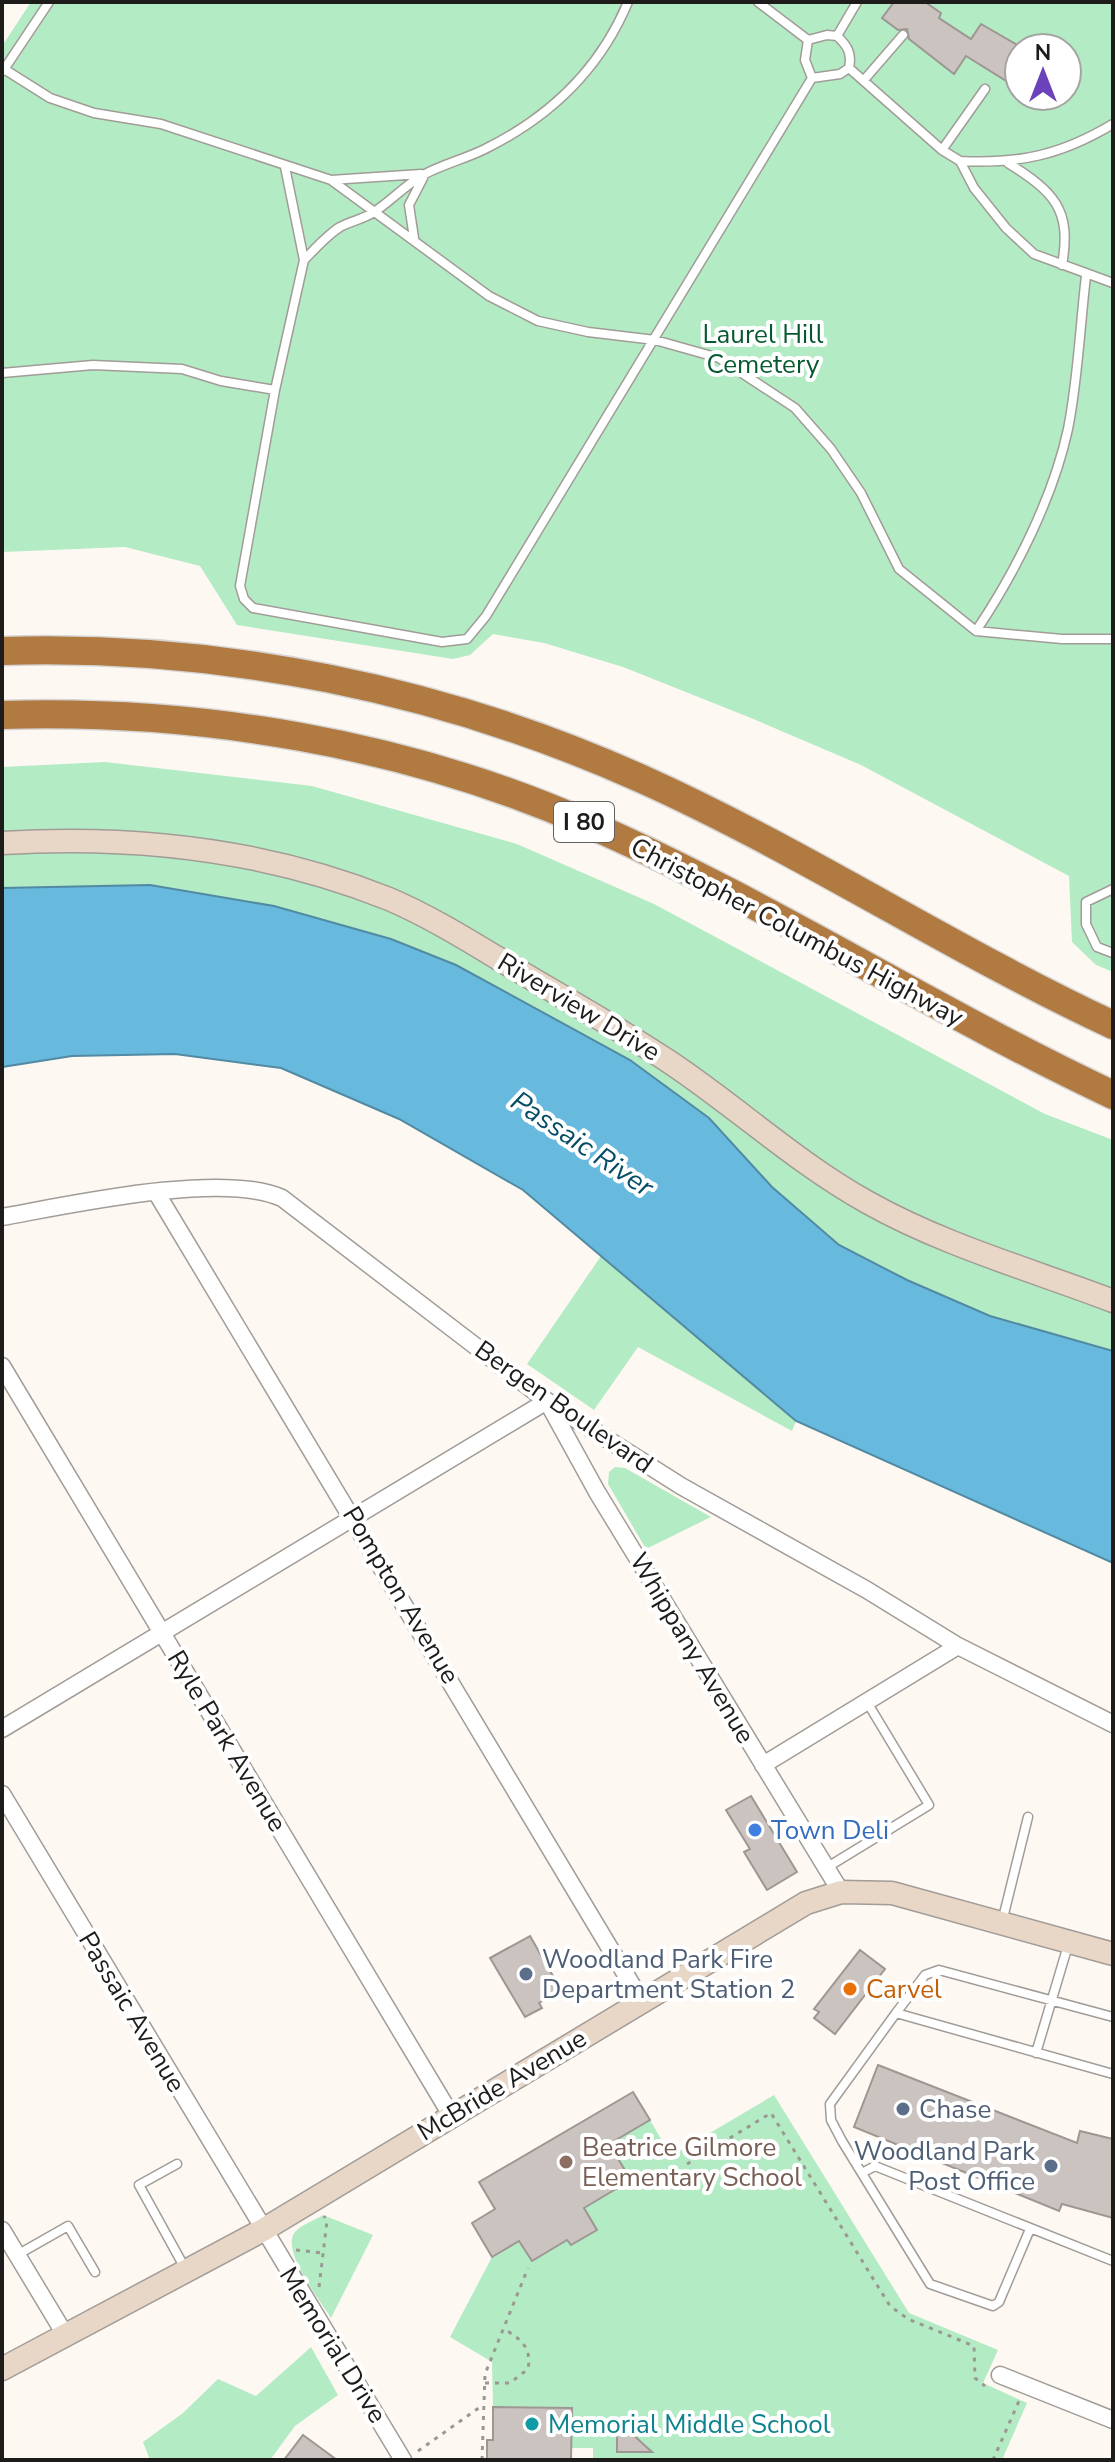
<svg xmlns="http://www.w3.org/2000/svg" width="1115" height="2462" viewBox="0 0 1115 2462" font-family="'Nunito Sans',sans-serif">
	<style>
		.green { fill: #b3ebc4; fill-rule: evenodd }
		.water { fill: #67b9dd; stroke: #518aa2; stroke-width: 2 }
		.building { fill: #cbc3c0; stroke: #9d9693; stroke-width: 2 }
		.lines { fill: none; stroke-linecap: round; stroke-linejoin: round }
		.lane-casing { stroke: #a19c97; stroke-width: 11 }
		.street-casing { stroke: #a19c97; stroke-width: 19 }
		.secondary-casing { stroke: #a19c97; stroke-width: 25 }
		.highway-casing { stroke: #d6d6d6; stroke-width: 31 }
		.path { stroke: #9b9793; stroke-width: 3; stroke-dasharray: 4 6; stroke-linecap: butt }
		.lane { stroke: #fff; stroke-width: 8 }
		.street { stroke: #fff; stroke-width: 16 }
		.secondary { stroke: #e8d7c6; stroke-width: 22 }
		.highway { stroke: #b17a41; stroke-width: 28 }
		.shop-dot { fill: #3f7fe0; stroke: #fff; stroke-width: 3 }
		.service-dot { fill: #5c6f8a; stroke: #fff; stroke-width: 3 }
		.food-dot { fill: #e8710a; stroke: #fff; stroke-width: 3 }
		.education-dot { fill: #8d6e63; stroke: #fff; stroke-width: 3 }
		.culture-dot { fill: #0f9aa8; stroke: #fff; stroke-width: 3 }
		.labels { text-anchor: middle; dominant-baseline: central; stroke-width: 8; stroke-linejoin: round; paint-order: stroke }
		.shield { fill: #fff; stroke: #62605f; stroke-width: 2 }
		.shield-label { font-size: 24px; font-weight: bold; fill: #1e1c1a }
		.park-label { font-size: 26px; fill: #06592f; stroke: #fff }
		.street-label { font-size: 26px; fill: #1e1c1a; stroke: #fff }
		.shop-label { font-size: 26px; fill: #366cbe; stroke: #fff; text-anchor: start }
		.service-label { font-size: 26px; fill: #4e5e75; stroke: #fff; text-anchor: start }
		.food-label { font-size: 26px; fill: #c56008; stroke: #fff; text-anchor: start }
		.education-label { font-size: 26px; fill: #785e54; stroke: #fff; text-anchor: start }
		.culture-label { font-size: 26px; fill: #0d838f; stroke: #fff; text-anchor: start }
		.water-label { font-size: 28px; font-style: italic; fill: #044d66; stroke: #fff }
	</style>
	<rect width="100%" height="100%" fill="#fef8f3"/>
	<path class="green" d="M31 2H1113V972L1096 965 1072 942 1069 876 861 765 751 718 623 667 544 643 493 634 470 655 453 659 237 625 200 566 125 547 2 552V46ZM1019 48H1067V96H1019Z
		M105 762 312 786 517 844 654 904 1045 1114 1113 1140V1351L990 1316 907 1280 839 1245 772 1187 709 1118 630 1060 456 965 391 939 273 906 150 885 2 888V767Z
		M601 1256 796 1421 792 1431 638 1347 594 1410 527 1364Z
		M615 1467 625 1468 711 1517 646 1549 608 1484 609 1472Z
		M774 2095 909 2313 998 2350 983 2383 1027 2403 1002 2460H593V2448H571L572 2409 493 2407 492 2362 450 2337 492 2257 519 2241 532 2261 567 2240 571 2245 584 2208 631 2180 609 2144 650 2120 671 2156Z
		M323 2215 373 2235 331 2318C320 2300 280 2251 295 2232 301 2225 315 2220 323 2215Z
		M311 2347 338 2395 295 2426 270 2460H150L143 2442 183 2413 218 2379 256 2396Z"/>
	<path class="water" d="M150 885 274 906 391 939 456 965 630 1060 709 1118 772 1187 839 1245 907 1280 990 1316 1113 1351V1563L796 1421 523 1190 399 1119 281 1068 175 1054 72 1056 2 1067V888Z"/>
	<path class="building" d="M894 2H925L941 13 939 18 971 39 981 24 1019 46V64L1008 82 966 56 954 74 909 39 907 29 898 30 882 18Z
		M751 1796 797 1872 767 1890 744 1852 750 1849 726 1810Z
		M530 1936 561 1990 539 2003 542 2008 525 2017 490 1958Z
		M860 1950 885 1969 835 2034 814 2018 819 2012 814 2009Z
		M878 2065 1077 2143 1080 2131 1113 2139V2218L1062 2204 1059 2211 854 2127Z
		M633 2092 650 2120 609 2144 631 2180 584 2208 597 2230 571 2245 567 2240 532 2261 519 2241 492 2257 472 2223 495 2209 479 2182Z
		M493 2407 572 2408 571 2460H487V2440H493Z
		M617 2432H630L652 2452H617Z
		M303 2435 337 2460H284Z"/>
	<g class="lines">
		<g class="lane-casing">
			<path id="lane" d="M758 2 808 40
				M827 35 837 36C848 46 852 54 849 68L840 74 812 78 805 60 808 40Z
				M837 36 857 2
				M849 68 942 150 960 161 974 188 1006 228 1034 254 1113 283
				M4 69 50 98 94 113 161 124 331 180 489 296 538 321 588 332 655 340 719 358 795 408 831 449 861 493 899 569 976 631 1062 639H1113
				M3 71 49 2
				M864 80 903 35
				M942 150 985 89
				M960 161C1020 164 1061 155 1113 124
				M1008 163C1054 192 1072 209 1062 265
				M285 167 304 260 275 390 240 586 244 599 253 608 442 642 467 639 486 616 812 78
				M331 180 421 174
				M414 238 409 205 423 178
				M304 260C315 249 327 235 340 227 351 221 364 219 374 212 391 201 404 186 423 175 443 164 465 159 485 149 550 117 600 69 628 2
				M2 373 93 365 182 369 221 381 275 390
				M976 631C1015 573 1053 498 1068 429 1078 379 1080 326 1086 276
				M1113 889 1086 902V924L1097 947 1113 953
				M826 1868 929 1805 867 1702
				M1002 1922 1028 1817
				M896 2013 925 1975 939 1970 1113 2017
				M1036 2053 1069 1942
				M177 2164 139 2185 186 2270
				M862 2173 875 2166 1113 2261
				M1030 2229 999 2302 993 2306 930 2284 842 2141 831 2120 830 2104 896 2013 1113 2074
				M17 2255 68 2226 95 2272"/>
		</g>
		<g class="street-casing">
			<path id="street" d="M156 1192 641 2000
				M2 1217C69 1205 222 1171 282 1198L547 1401 681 1486 867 1590 958 1646 1113 1724
				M2 1366 451 2115
				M548 1403 597 1492 841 1892
				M2 1729 547 1401
				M763 1765 958 1646
				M2 1794 403 2460
				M2 2230 66 2336
				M1000 2375 1113 2420"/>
		</g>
		<g class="secondary-casing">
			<path id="secondary" d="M2 843C134 835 265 849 389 899 436 919 480 948 524 974 573 1003 623 1031 671 1063 738 1108 797 1163 867 1202 943 1245 1032 1270 1113 1301
				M2 2369 263 2230 806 1903 841 1892 892 1893 1113 1954"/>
		</g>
		<g class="highway-casing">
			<path id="highway" d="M2 651C221 644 442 689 642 779 804 852 952 950 1113 1025
				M2 715C200 709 404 743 586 823 767 902 934 1011 1113 1095"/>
		</g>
		<path class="path" d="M687 2164 771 2113 890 2306 908 2319 974 2346 975 2378 985 2386
			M296 2250 323 2253
			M319 2287 327 2221 324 2216
			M485 2383H510L528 2369C532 2348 521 2339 504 2329
			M418 2451 483 2405
			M482 2460 485 2374 528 2268
			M993 2460 1019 2401"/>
		<use href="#lane" class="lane"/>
		<use href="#street" class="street"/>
		<use href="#secondary" class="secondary"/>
		<use href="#highway" class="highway"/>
	</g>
	<circle class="shop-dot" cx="755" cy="1830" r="8"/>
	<g class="service-dot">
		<circle cx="526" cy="1974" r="8"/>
		<circle cx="903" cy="2109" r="8"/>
		<circle cx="1051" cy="2166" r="8"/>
	</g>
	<circle class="food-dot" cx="850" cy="1989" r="8"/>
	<circle class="education-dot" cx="566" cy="2162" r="8"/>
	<circle class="culture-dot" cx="532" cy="2424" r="8"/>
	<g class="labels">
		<rect class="shield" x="554" y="802" width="60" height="40" rx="6"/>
		<g class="shield-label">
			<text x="584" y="822">I 80</text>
		</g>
		<g class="park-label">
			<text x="763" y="334">Laurel Hill<tspan x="763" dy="30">Cemetery</tspan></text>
		</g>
		<g class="street-label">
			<text transform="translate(797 932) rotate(28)">Christopher Columbus Highway</text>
			<text transform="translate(579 1007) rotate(31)">Riverview Drive</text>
			<text transform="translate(564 1407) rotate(35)">Bergen Boulevard</text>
			<text transform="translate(401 1595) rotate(59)">Pompton Avenue</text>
			<text transform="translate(692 1648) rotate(59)">Whippany Avenue</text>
			<text transform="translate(227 1741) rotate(59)">Ryle Park Avenue</text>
			<text transform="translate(132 2012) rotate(59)">Passaic Avenue</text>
			<text transform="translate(502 2085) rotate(-31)">McBride Avenue</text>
			<text transform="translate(333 2345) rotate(58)">Memorial Drive</text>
		</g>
		<g class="shop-label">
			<text x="771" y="1830">Town Deli</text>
		</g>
		<g class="service-label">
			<text x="542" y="1959">Woodland Park Fire<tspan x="542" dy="30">Department Station 2</tspan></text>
			<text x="919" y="2109">Chase</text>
			<text x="1035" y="2151" text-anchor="end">Woodland Park<tspan x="1035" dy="30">Post Office</tspan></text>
		</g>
		<g class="food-label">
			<text x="866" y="1989">Carvel</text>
		</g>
		<g class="education-label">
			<text x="582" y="2147">Beatrice Gilmore<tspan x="582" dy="30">Elementary School</tspan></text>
		</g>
		<g class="culture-label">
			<text x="548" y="2424">Memorial Middle School</text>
		</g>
		<g class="water-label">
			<text transform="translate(582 1144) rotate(34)">Passaic River</text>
		</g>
	</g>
	<rect width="1115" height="2462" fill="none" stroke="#1e1c1a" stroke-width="8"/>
	<g transform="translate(1043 72)"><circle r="38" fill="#ffffff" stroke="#a5a4a3" stroke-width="2"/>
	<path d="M0-6L14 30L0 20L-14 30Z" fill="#6b42ba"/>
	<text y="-12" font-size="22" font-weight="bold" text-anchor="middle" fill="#1e1c1a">N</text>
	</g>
</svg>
